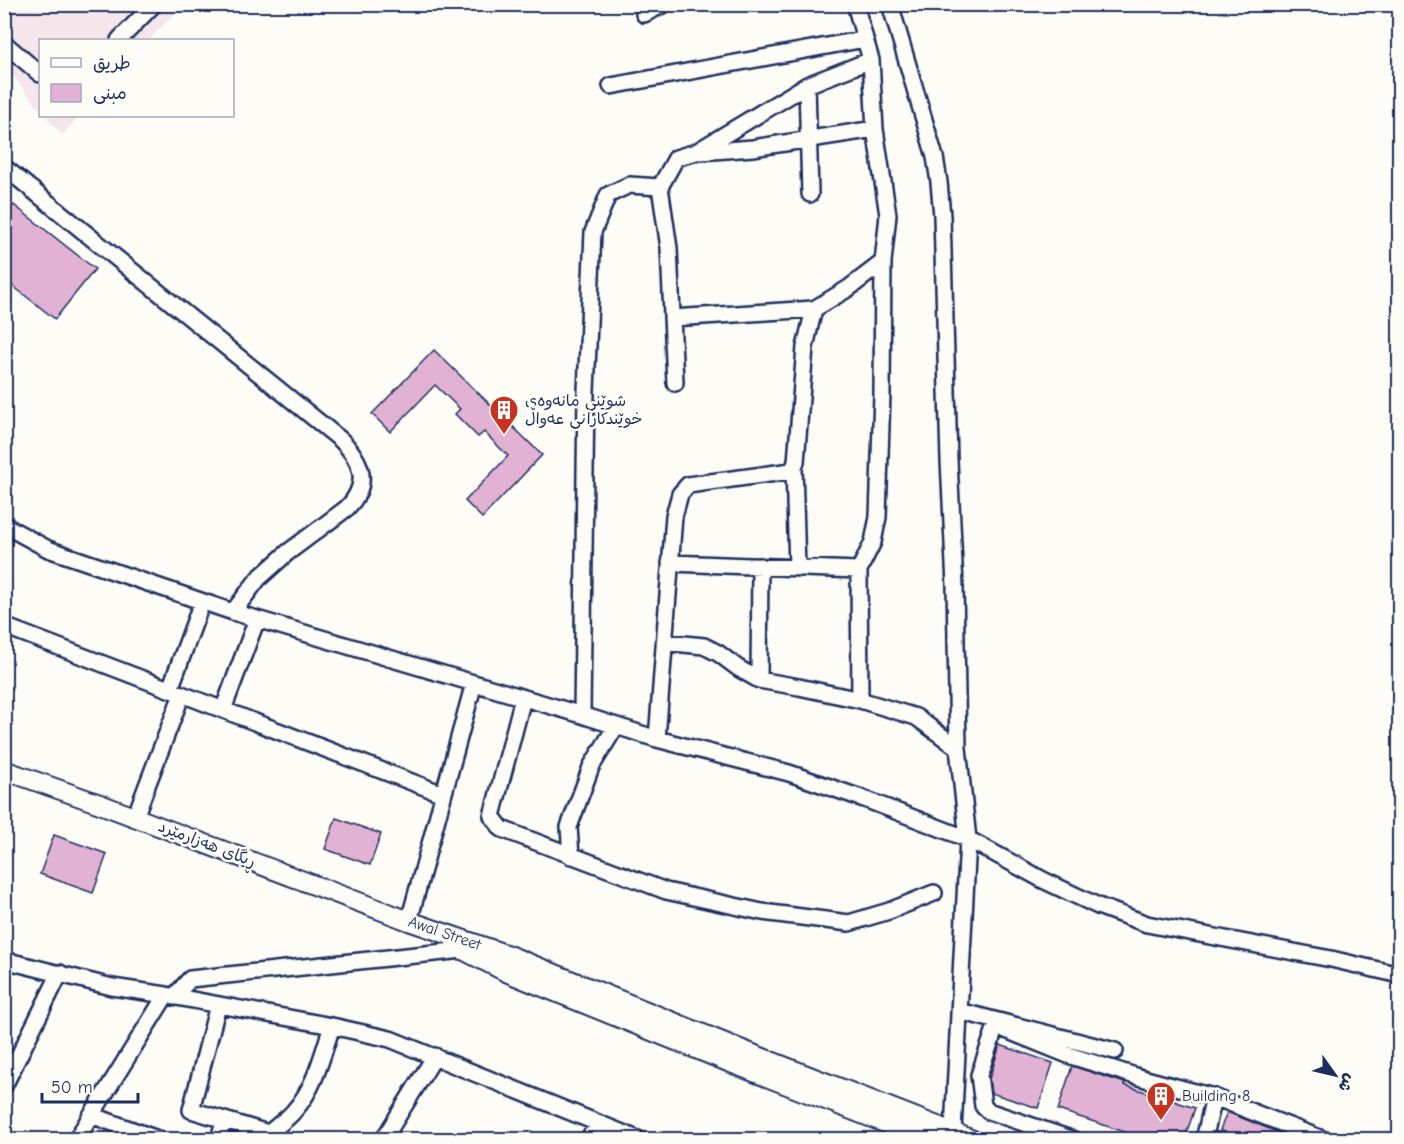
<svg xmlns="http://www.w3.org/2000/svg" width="1404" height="1144" viewBox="0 0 1404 1144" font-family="'Comic Neue','Playpen Sans Arabic',sans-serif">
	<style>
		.built { fill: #f5e6ec }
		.building { fill: #e1b2d3; stroke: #1b2f5e; stroke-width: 1.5 }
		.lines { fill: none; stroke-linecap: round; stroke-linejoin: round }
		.minor-casing { stroke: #1b2f5e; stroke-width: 20 }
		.major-casing { stroke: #1b2f5e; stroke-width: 22 }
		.minor { stroke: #fdfcf7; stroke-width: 15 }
		.major { stroke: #fdfcf7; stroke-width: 18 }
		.labels { text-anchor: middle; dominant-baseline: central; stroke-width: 5; stroke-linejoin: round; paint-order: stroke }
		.poi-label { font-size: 16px; fill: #1b2f5e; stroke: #fdfcf7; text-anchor: start }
		.street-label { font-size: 16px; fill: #1b2f5e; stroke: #fdfcf7 }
	</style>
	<rect width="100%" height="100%" fill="#fdfcf7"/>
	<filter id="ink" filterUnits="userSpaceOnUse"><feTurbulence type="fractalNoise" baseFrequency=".0167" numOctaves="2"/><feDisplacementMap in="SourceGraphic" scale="12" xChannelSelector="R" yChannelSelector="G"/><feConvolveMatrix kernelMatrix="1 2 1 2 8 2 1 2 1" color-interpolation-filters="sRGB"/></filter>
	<g filter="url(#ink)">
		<path class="built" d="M4 5H183L149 40H40V110L5 66Z
			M45 116H80L62 135Z"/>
		<path class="building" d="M14 205 95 269 55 319 4 279V217Z
			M434 350 542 455 482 518 465 501 508 456 484 432 478 437 455 414 460 409 435 385 390 432 372 414Z
			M336 818 381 834 370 865 325 849Z
			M54 835 107 854 93 893 40 874Z
			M1000 1045 1053 1063 1038 1108 991 1093 989 1079Z
			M1072 1066 1125 1083 1124 1085 1195 1108 1184 1140H1139L1127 1136 1128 1133 1058 1110Z
			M1227 1112 1297 1140H1244L1220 1130Z"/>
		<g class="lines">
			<g class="minor-casing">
				<path id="minor" d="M855 4 871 60 875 129 888 215 883 262 882 394 878 517 873 542 859 570 860 700
					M890 4 935 157 939 182 942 216 949 460 955 586 958 748 968 839 953 1131 951 1140
					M644 14 664 4
					M119 40 154 4
					M4 43 40 74
					M807 85 810 194
					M611 86 865 39
					M700 152 753 148 875 129
					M4 167 341 440C363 462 370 484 347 508L287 553 258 579 233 612
					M672 318 814 309
					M675 383 669 248 660 187 676 158 696 152 807 85 871 60
					M794 467 797 568
					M4 525 48 549 233 612 582 715 657 739 789 773 867 800 968 839 1043 880 1098 906 1147 924 1331 959 1400 975
					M670 563 859 570
					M4 626 443 794
					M664 642 704 646 718 653 738 668 759 680 799 687 860 700 916 717 958 748
					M759 680 760 566
					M170 689 202 602
					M523 698 492 816 502 829 666 891 762 912 849 923 889 911 934 893
					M223 710 257 619
					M582 715 586 391 593 232 608 195 629 185 660 187
					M657 739 674 516 680 494 688 485 791 471 794 467 796 462 805 347 814 309 849 288 883 262
					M135 817 182 694
					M571 856 569 827 591 767 616 726
					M409 921 474 683
					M4 960 112 987 166 995 332 1026 390 1039 640 1140
					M174 997 190 979 463 950
					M218 1005 191 1110 268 1133
					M959 1011 1115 1051
					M4 1086 60 973
					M91 1115 160 1140
					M76 1140 166 995
					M219 1140 224 1120
					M263 1140C272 1128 285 1122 294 1111 315 1088 322 1056 332 1026
					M383 1140 435 1056
					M587 1140 600 1124
					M1074 1140 988 1111 983 1106 979 1075 996 1026 1068 1055 1142 1078 1214 1097 1325 1140
					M1204 1140 1214 1097"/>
			</g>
			<g class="major-casing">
				<g id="major">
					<path id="s1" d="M4 770 100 804 409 921 511 956 735 1047 973 1140"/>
					<path d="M455 946 506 972 728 1062 929 1140"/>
				</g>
			</g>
			<use href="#minor" class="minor"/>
			<use href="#major" class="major"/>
		</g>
	</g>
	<defs>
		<g id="building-pin" transform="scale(1.5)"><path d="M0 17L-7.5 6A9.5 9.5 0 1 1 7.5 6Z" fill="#c8321e" stroke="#fdfcf7"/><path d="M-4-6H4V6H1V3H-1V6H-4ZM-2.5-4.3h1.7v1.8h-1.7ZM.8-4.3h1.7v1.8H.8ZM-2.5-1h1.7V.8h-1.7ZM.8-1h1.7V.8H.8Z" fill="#fff"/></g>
	</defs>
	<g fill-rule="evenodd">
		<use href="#building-pin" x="504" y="410"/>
		<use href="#building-pin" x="1161" y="1096"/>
	</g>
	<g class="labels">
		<g class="poi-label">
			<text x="525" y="401">شوێنی مانەوەی<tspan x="525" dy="18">خوێندکارانی عەواڵ</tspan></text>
			<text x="1182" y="1096">Building 8</text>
		</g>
		<g class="street-label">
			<text transform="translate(207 844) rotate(21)">ڕیگای هەزارمێرد</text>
			<text stroke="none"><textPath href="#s1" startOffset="470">Awal Street</textPath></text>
		</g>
	</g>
	<rect width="1404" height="1144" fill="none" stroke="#fdfcf7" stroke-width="24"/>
	<rect x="12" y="12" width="1380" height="1120" fill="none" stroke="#1b2f5e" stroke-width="2" filter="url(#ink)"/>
	<rect x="39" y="39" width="195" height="78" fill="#fdfcf7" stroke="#a3aaba" stroke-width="1.5"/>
	<rect x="51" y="58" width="30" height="9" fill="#fdfcf7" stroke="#a3aaba" stroke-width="1.5"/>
	<text x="93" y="69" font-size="18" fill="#1b2f5e">طريق</text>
	<rect x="51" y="84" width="30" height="18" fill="#e1b2d3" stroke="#a3aaba" stroke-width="1.5"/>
	<text x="93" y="99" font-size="18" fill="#1b2f5e">مبنى</text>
	<g transform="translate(1335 1075) rotate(124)" stroke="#fdfcf7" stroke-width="4.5" paint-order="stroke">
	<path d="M0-4.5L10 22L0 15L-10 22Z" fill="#1b2f5e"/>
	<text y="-9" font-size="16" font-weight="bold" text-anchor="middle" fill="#1b2f5e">ش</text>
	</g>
	<path d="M42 1093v9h96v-9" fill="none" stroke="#1b2f5e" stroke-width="3"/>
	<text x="51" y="1093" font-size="18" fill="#1b2f5e" stroke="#fdfcf7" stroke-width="4.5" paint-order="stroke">50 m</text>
</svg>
